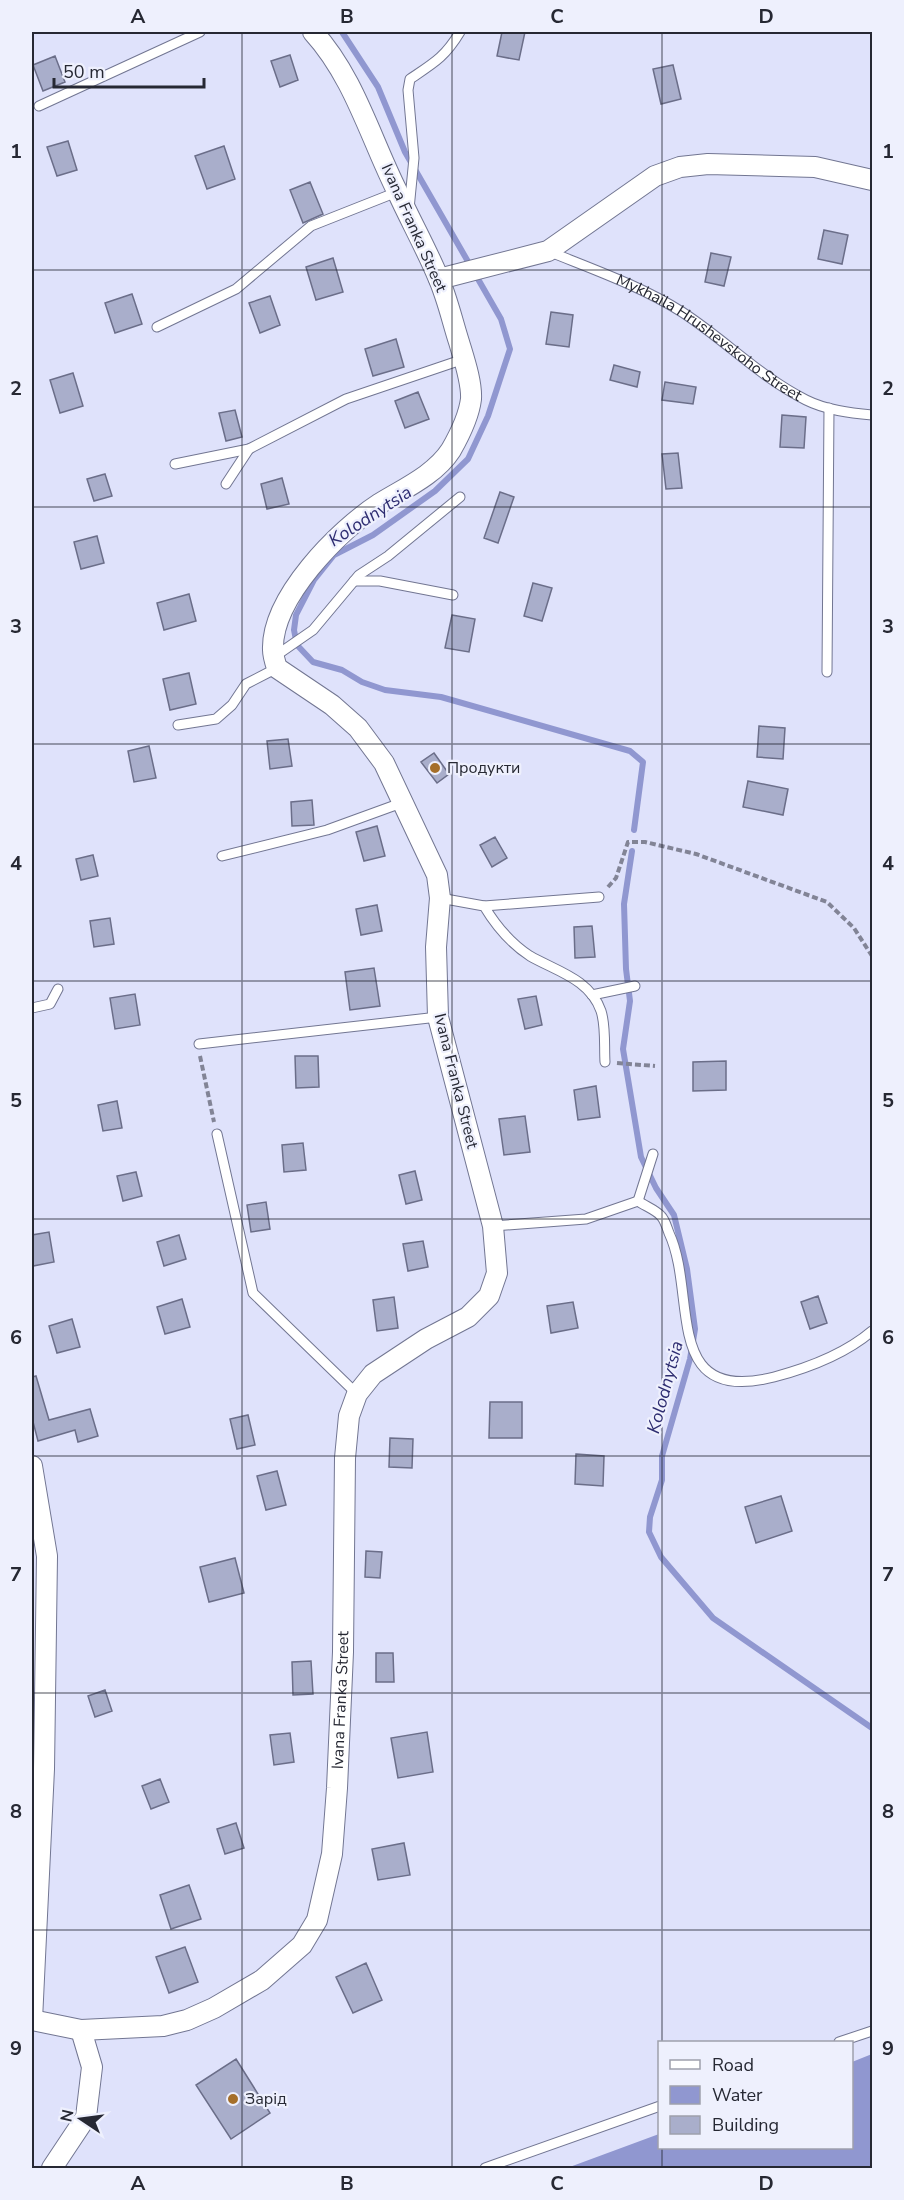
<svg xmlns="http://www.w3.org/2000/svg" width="904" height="2200" viewBox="0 0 904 2200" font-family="'Nunito Sans',sans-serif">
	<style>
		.water { fill: #9097d0 }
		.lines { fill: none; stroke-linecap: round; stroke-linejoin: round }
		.stream { stroke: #9097d0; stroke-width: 6 }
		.building { fill: #a9aecb; stroke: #6b6e89; stroke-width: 1.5 }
		.lane-casing { stroke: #727692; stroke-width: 11 }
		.street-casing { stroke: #727692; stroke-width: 22 }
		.path { stroke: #828496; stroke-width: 4; stroke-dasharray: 6 3; stroke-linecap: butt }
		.lane { stroke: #fff; stroke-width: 9 }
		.street { stroke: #fff; stroke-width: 20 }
		.grid { fill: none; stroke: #262833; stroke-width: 1.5; stroke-opacity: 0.55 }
		.poi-dot { fill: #a56f2a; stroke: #eef0fd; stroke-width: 2 }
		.labels { text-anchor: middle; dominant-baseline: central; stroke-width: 4.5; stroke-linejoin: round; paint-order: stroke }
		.street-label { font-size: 16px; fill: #262833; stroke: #eef0fd }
		.poi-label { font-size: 16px; fill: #262833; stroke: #eef0fd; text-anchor: start }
		.water-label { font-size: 18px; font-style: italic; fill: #2e2d71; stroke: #eef0fd }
		.neatline { fill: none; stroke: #262833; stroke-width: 2 }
		.grid-label { font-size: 20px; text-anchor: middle; font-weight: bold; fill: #262833 }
	</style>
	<rect width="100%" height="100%" fill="#dfe2fb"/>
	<path class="water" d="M872 2054V2168H567L659 2134 660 2148H852V2062Z"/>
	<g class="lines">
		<path class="stream" d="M342 32 378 87 405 152 501 319 510 349 488 416 468 459 435 491 373 535 334 555 314 580 296 615 294 630 297 645 313 662 342 670 362 682 385 690 441 697 630 751 643 762 634 830
			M632 851 624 904 626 969 630 1001 623 1049 641 1157 656 1188 674 1215 687 1269 695 1329 690 1359 662 1456V1480L650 1517 649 1532 661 1557 713 1618 872 1728"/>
	</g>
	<path class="building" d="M502 32H525L519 60 497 56Z
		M290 55 298 80 280 87 271 61Z
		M55 56 65 82 43 91 33 65Z
		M673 65 681 99 661 104 653 69Z
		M68 141 77 170 57 176 47 147Z
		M224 146 235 179 207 189 195 156Z
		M310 182 323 214 303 223 290 190Z
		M824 230 848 235 842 264 818 259Z
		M711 253 731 257 724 286 705 282Z
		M333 258 343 292 316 300 306 267Z
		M132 294 142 324 115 333 105 303Z
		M270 296 280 325 260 333 249 303Z
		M551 312 573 315 569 347 546 344Z
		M396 339 404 367 373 376 365 349Z
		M614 365 640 372 637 387 610 380Z
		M73 373 83 406 60 413 50 380Z
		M665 382 696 387 693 404 662 400Z
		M418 392 429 419 405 428 395 401Z
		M235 410 242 437 226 441 219 413Z
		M782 415 806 417 804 448 780 447Z
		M678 453 682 488 666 489 662 454Z
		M105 474 112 496 94 501 87 479Z
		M282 478 289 504 267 509 261 484Z
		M500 492 514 497 498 543 484 538Z
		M97 536 104 563 81 569 74 542Z
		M533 583 552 588 542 621 524 616Z
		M189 594 196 621 164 630 157 603Z
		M452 615 475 619 469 652 445 648Z
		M189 673 196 704 170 710 163 679Z
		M759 726 785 728 783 759 757 757Z
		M288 739 292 766 270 769 267 741Z
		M149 746 156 778 134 782 128 751Z
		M434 753 449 774 437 783 421 762Z
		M748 781 788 789 783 815 743 807Z
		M312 800 314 825 292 826 291 802Z
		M377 826 385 856 364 861 356 832Z
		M495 837 507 858 492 867 480 845Z
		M93 855 98 876 81 880 76 859Z
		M377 905 382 931 361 935 356 909Z
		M110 918 114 944 94 947 90 921Z
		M592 926 595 957 575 958 574 927Z
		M374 968 380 1006 350 1010 345 972Z
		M135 994 140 1025 115 1029 110 998Z
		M536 996 542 1025 525 1029 518 999Z
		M295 1056H318L319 1087 296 1088Z
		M726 1061V1090L693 1091V1062Z
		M596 1086 600 1117 578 1120 574 1090Z
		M117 1101 122 1128 103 1131 98 1105Z
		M525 1116 530 1152 504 1155 499 1119Z
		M303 1143 306 1170 284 1172 282 1145Z
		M415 1171 422 1200 406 1204 399 1175Z
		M136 1172 142 1196 123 1201 117 1176Z
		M266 1202 270 1229 251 1232 247 1205Z
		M49 1232 54 1262 33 1266 32 1235Z
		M179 1235 186 1259 164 1266 157 1242Z
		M423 1241 428 1267 408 1271 403 1244Z
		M818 1296 827 1323 810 1329 801 1302Z
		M394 1297 398 1328 377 1331 373 1300Z
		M182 1299 190 1327 165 1334 157 1307Z
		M573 1302 578 1328 551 1333 547 1306Z
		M72 1319 80 1347 57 1353 49 1326Z
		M36 1376 49 1420 90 1409 98 1436 78 1442 75 1430 38 1441 32 1418V1377Z
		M490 1402H522V1438H489Z
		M248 1415 255 1445 237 1449 230 1419Z
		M390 1438 413 1439 412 1468 389 1467Z
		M576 1454 604 1456 603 1486 575 1484Z
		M277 1471 286 1505 266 1510 257 1476Z
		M781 1496 792 1531 756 1543 745 1507Z
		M366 1551 382 1552 380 1578 365 1577Z
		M235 1558 244 1593 209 1602 200 1567Z
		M376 1653H393L394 1682H376Z
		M311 1661 313 1694 293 1695 292 1662Z
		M105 1690 112 1711 95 1717 88 1696Z
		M427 1732 433 1772 398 1778 391 1738Z
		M290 1733 294 1762 274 1765 270 1735Z
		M160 1779 169 1802 151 1809 142 1786Z
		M236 1823 244 1848 225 1854 217 1829Z
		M404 1843 410 1875 378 1880 372 1849Z
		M189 1885 201 1919 171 1929 160 1895Z
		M185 1947 198 1982 169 1993 156 1957Z
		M366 1963 382 2000 353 2013 336 1977Z
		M236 2059 270 2113 231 2139 196 2085Z"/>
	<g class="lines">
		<g class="lane-casing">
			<g id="lane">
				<path d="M39 106 200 32"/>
				<path d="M409 209 414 158 408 90 410 79C434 63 445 57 460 32"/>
				<path id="s1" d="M548 251C592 269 641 286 682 312 724 339 760 377 806 400 826 410 850 413 872 415"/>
				<path d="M157 327 236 289 311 226 397 192"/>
				<path d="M175 464 249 449 346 399 464 359"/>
				<path d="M226 484 249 449"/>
				<path d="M354 581H380L453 595"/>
				<path d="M274 657 313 630 359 575 388 556 460 497"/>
				<path d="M827 672 829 408"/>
				<path d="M178 725 216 719 232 705 246 684 277 668"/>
				<path d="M222 856 327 830 404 802"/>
				<path d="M440 898 484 906C496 926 510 943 530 956 556 971 590 979 601 1011 606 1026 604 1047 605 1062"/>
				<path d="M484 906 599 897"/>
				<path d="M592 995 635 986"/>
				<path d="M32 1008 50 1004 58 989"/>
				<path d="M199 1044 438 1017"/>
				<path d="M217 1134 253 1293 357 1394"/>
				<path d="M638 1201 653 1154"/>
				<path d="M493 1226 586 1219 638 1201C645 1206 656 1210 661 1216 665 1220 667 1228 669 1233 698 1295 661 1406 774 1377 808 1368 845 1354 872 1331"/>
				<path d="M839 2042 872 2031"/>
				<path d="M485 2168 660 2106"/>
			</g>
		</g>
		<g class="street-casing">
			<g id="street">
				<path d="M439 279 548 251 655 176 680 167 708 164 815 167 872 180"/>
				<path d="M32 1466 47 1556 44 1769 32 2020"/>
				<path id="s2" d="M32 2020 81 2030 163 2026 187 2020 214 2008 262 1980 302 1945 317 1920 332 1854 337 1788 343 1652 345 1458 349 1416 357 1394 373 1374 426 1339 468 1317 489 1296 497 1273 493 1226 438 1017 436 947 440 898 437 875 384 763 358 728 332 705 277 668C275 662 273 656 273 650 271 598 339 530 379 504 403 489 435 475 451 450 459 436 469 416 471 399 472 382 464 359 459 342 452 320 447 297 438 277 426 248 410 220 397 191 370 137 354 77 313 32"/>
				<path d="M52 2168 86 2117 92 2067 81 2030"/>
			</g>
		</g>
		<path class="path" d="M608 887 616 878 628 842H645L696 854 827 902 854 928 872 956
			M200 1056 214 1122
			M617 1063 655 1066"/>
		<use href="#lane" class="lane"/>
		<use href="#street" class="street"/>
	</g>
	<path class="grid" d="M242 32V2168M452 32V2168M662 32V2042M32 270H872M32 507H872M32 744H872M32 981H872M32 1219H872M32 1456H872M32 1693H872M32 1930H872M662 2148V2168"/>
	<g class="poi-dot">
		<circle cx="435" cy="768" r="6"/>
		<circle cx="233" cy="2099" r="6"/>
	</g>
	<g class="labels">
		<g class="street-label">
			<text transform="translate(414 228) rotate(66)">Ivana Franka Street</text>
			<text stroke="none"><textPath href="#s1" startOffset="184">Mykhaila Hrushevskoho Street</textPath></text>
			<text transform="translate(456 1081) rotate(76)">Ivana Franka Street</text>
			<text stroke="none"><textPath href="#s2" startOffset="546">Ivana Franka Street</textPath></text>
		</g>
		<g class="poi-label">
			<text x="447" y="768">Продукти</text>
			<text x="245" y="2099">Зарід</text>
		</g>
		<g class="water-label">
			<text transform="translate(370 516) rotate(-33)">Kolodnytsia</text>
			<text transform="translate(665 1387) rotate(-75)">Kolodnytsia</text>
		</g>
	</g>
	<rect width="904" height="2200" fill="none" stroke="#eef0fd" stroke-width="66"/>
	<rect x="658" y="2041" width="195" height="108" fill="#eef0fd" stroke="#9ea0ac" stroke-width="1.5"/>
	<rect x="670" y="2060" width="30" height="9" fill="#ffffff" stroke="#9ea0ac" stroke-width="1.5"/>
	<text x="712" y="2071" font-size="18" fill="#262833">Road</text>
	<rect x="670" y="2086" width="30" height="18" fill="#9097d0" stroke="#9ea0ac" stroke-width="1.5"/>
	<text x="712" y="2101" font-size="18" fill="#262833">Water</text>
	<rect x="670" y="2116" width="30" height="18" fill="#a9aecb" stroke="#9ea0ac" stroke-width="1.5"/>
	<text x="712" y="2131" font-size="18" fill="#262833">Building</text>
	<g transform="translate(81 2119) rotate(283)" stroke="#eef0fd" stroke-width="4.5" paint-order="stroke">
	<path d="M0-4.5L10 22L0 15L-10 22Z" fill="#262833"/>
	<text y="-9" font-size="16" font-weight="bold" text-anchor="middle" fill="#262833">N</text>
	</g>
	<path d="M54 78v9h150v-9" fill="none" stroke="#262833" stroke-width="3"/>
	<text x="63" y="78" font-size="18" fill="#262833" stroke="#eef0fd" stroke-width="4.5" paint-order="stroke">50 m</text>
	<rect x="33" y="33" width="838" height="2134" class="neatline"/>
	<g class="grid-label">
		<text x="138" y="23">A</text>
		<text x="347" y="23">B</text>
		<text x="557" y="23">C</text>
		<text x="766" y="23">D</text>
		<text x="16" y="158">1</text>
		<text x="888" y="158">1</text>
		<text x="16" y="395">2</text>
		<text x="888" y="395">2</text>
		<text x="16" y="633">3</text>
		<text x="888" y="633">3</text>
		<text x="16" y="870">4</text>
		<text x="888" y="870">4</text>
		<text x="16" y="1107">5</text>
		<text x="888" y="1107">5</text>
		<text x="16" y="1344">6</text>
		<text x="888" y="1344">6</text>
		<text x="16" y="1581">7</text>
		<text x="888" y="1581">7</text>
		<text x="16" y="1818">8</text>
		<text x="888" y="1818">8</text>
		<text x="16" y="2055">9</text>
		<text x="888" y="2055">9</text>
		<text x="138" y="2190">A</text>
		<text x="347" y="2190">B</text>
		<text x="557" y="2190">C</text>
		<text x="766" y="2190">D</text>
	</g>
</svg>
